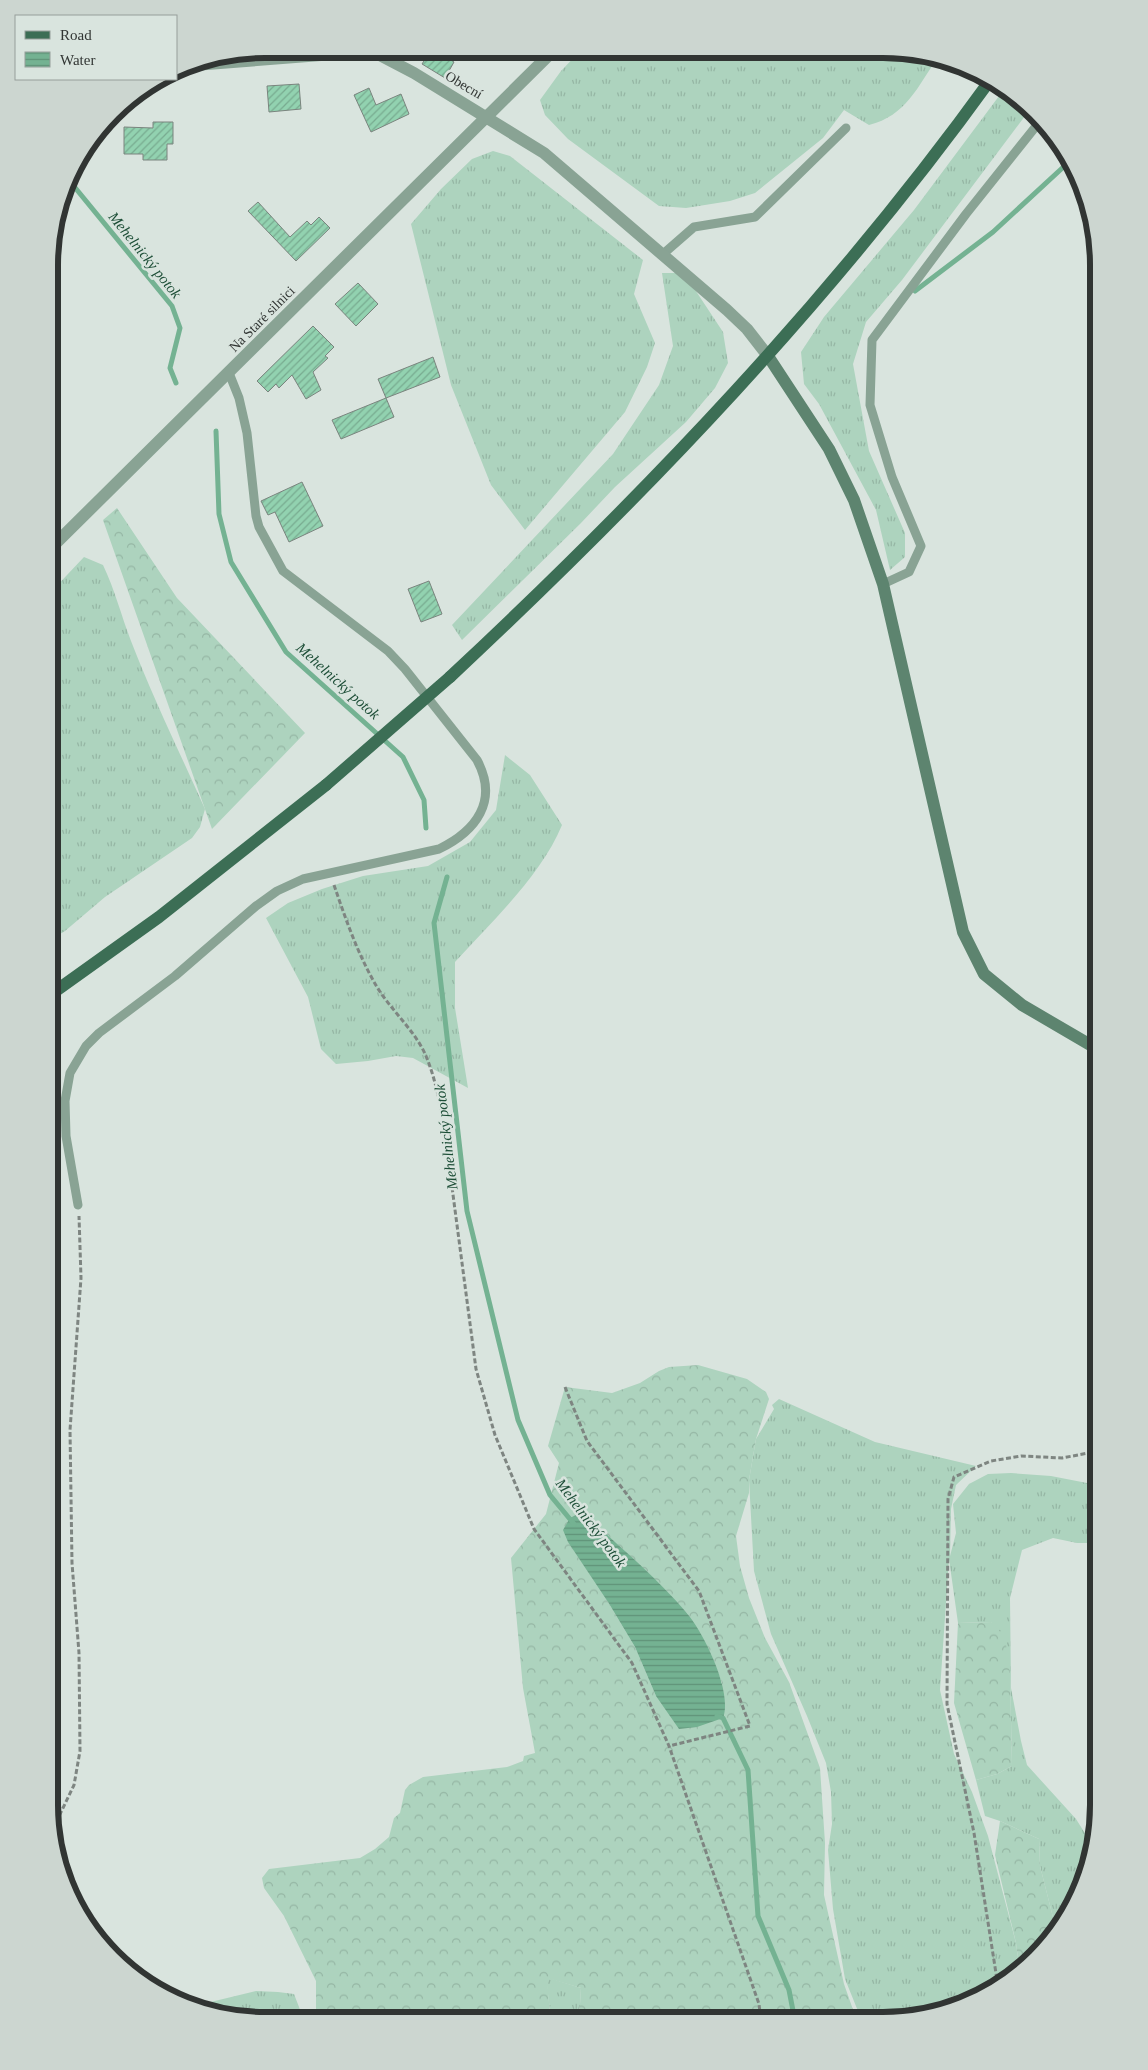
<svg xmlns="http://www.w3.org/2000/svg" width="1148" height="2070" viewBox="0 0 1148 2070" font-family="Georgia,serif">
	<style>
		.grass { fill: url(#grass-tufts) }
		.forest { fill: url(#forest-crowns); fill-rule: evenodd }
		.water { fill: url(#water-rules) }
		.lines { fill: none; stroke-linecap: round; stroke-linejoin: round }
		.stream { stroke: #74b292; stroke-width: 5 }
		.building { fill: url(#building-hatch); stroke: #7a847e }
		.path { stroke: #7e8581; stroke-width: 3; stroke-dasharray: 5 2.5; stroke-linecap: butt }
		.lane { stroke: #89a394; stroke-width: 9 }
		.street { stroke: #89a394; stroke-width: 12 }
		.secondary { stroke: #5d846f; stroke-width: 12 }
		.primary { stroke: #3c6e55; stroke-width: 12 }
		.primary-bridge { stroke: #3c6e55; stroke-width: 12 }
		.labels { text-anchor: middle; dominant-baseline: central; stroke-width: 5; stroke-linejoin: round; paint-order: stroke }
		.street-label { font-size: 14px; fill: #313533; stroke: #d9e4de }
		.water-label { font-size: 15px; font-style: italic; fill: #1d4e37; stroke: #d9e4de }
		.rim { fill: none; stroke: #313533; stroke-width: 6 }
	</style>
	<defs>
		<pattern id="grass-tufts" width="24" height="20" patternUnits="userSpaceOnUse" patternTransform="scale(1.25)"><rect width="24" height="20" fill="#add3be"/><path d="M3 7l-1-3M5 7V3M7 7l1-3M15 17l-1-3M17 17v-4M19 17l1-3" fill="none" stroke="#95b6a4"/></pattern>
		<pattern id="forest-crowns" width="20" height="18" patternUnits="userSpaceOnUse" patternTransform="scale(1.25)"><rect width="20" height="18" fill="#add3be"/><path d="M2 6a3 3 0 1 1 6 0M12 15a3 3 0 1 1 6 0" fill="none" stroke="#95b6a4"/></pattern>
		<pattern id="water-rules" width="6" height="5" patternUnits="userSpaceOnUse" patternTransform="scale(1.25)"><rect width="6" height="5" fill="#74b292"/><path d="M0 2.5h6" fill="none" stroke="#609278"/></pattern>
		<pattern id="building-hatch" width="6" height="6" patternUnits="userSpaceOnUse" patternTransform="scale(1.25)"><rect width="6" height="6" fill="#92d2b0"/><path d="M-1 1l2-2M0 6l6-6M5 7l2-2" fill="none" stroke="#78ab90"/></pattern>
	</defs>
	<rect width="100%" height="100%" fill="#d9e4de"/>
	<path class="grass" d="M580 51 926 53 938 57C918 86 906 116 869 125L844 110 823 138 755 193 730 201 686 208 659 206 568 139 545 115 540 100 561 71Z
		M1005 88 1026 102 1031 108 902 280 866 322 853 364 869 451 905 533V557L890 570 876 510 819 404 804 384 801 352 824 317 914 210Z
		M493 151 510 156 643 260 634 294 655 343 647 367 625 412 525 530 491 485 451 385 411 224 441 189 472 159Z
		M662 273H684L723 332 728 363 715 388 686 422 615 487 581 523 462 640 452 625 613 454 659 385 673 346Z
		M84 557 103 565C115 590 121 615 131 641 153 698 180 753 205 809L200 827 192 838 105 897 65 931 50 940V593Z
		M505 755 530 775 562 825C541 876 492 921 455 962V1008L468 1088 413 1058 396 1056 368 1061 336 1064 321 1049 308 997 266 918 288 903 322 889 363 876 428 866 470 842 496 810Z
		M779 1399 875 1442 976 1466 956 1485 951 1509 950 1556 956 1533 953 1504 969 1484 988 1474 1011 1473 1051 1476 1087 1483 1099 1478V1543H1077L1053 1538 1022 1550 1010 1598 1011 1688 1021 1741 1027 1765 1076 1819 1093 1846 1083 1888 1057 1933 1040 1866 1039 1839 1000 1821 985 1816 976 1780 997 1774 1012 1766 1010 1673 991 1622 958 1623 949 1559 940 1690 954 1754 972 1792 988 1836 1016 1943 1020 1972 1015 1977 953 2010 884 2021H862L845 1979 833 1909 828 1850 832 1824 831 1792 826 1763 807 1716 771 1634 754 1571 749 1480 756 1439 774 1409 772 1405Z
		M546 1977 581 1988 579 2020H551Z
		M256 1991 278 1992 294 1994 304 2020 236 2019 190 2007Z"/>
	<path class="forest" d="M117 508 177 598 305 733 212 829 103 520Z
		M698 1365 747 1379 766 1392 769 1399 756 1439 749 1480V1493L736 1536 740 1566 749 1598 765 1638 789 1682 820 1768 825 1843 824 1895 844 1984 857 2021 579 2020 581 1988 547 1978 550 2014 549 2020H316V1981L284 1916 264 1888 262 1878 269 1869 360 1858 375 1849 389 1837 394 1818 400 1813 405 1790 409 1785 423 1777 507 1767 523 1761 524 1756 535 1753 523 1688 511 1558 546 1514 559 1463 548 1446 565 1387 612 1393 640 1383 659 1371 669 1367ZM589 1518 644 1569 687 1613 711 1654 722 1683 656 1696 635 1647 608 1602Z
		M991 1622 1005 1637 1010 1673 1012 1766 997 1774 976 1780 954 1703 958 1623Z
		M1000 1821 1039 1839 1040 1866 1057 1933 1020 1972 1016 1943 995 1855Z
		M216 2005 236 2014 239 2019 198 2009Z"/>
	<path class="water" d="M578 1514 589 1518C622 1549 657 1578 686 1612 704 1633 733 1692 723 1718L697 1727 679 1729 656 1696 635 1647 608 1602 568 1542 563 1530 570 1518Z"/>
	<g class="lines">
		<path class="stream" d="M68 179 172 306 180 328 170 368 176 383
			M915 291 993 232 1071 160
			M216 431 219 514 231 562 286 652 403 757 424 800 426 828
			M447 877 434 923 467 1211 518 1420 550 1495 574 1524
			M717 1716 723 1718 748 1770 758 1916 789 1990 795 2021"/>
	</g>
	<path class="building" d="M431 50H434L454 62 445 78 422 64Z
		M299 84 301 109 269 112 267 86Z
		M369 88 376 105 401 94 409 114 371 132 354 95Z
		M153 122H173V144H167V160H143V154H124V127L153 128Z
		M258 202 290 237 307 221 311 225 319 217 330 228 296 261 248 211Z
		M358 283 378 304 356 326 335 304Z
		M313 326 334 347 325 356 328 358 313 372 321 390 306 399 292 375 279 388 276 384 268 392 257 381Z
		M433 357 440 377 386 398 378 379Z
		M386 398 394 417 341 439 332 420Z
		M302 482 323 526 289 542 275 512 268 515 261 501Z
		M429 581 442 614 421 622 408 589Z"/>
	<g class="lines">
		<path class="path" d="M334 885C346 920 358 955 377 987 391 1010 416 1032 426 1056 436 1080 441 1108 445 1134L476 1369 495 1435 534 1529 632 1663 669 1746 759 2004 761 2021
			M565 1387 587 1441 699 1591 750 1726 669 1746
			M53 1829 74 1785 80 1751 79 1653 72 1563 70 1430 81 1278 79 1216
			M998 1986 974 1833 947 1704 948 1499 954 1477 991 1461 1021 1456 1062 1458 1099 1451"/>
		<path class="lane" d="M662 255 694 227 755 217 846 128
			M883 584 909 572 921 546 892 477 870 405 872 340 966 214 1041 120
			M78 1205 66 1136 65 1101 70 1073 86 1046 99 1033 175 976 256 906 277 891 303 879 439 849C476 831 499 801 477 760L405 669 388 651 283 571 259 527 256 516 247 433 239 398 229 373"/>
		<path class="street" d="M181 66 372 51 414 73 544 153 727 310 747 329 768 356
			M50 549 553 51"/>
		<path class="secondary" d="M768 356 829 449 854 500 883 584 963 932 984 974 1022 1005 1099 1050"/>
		<path class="primary" d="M450 677C647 493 833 298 991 79
			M50 995 159 917 326 785"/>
		<path class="primary-bridge" d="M326 785 450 677"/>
	</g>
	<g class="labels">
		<g class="street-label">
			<text transform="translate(464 85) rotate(31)">Obecní</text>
			<text transform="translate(262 319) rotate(-45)">Na Staré silnici</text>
		</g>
		<g class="water-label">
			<text transform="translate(145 255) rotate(51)">Mehelnický potok</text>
			<text transform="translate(338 681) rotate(42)">Mehelnický potok</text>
			<text transform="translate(446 1137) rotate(-97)">Mehelnický potok</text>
			<text transform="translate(591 1523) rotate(53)">Mehelnický potok</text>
		</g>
	</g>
	<path d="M0 0H1148V2070H0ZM265 58H883A207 207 0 0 1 1090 265V1805A207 207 0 0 1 883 2012H265A207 207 0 0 1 58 1805V265A207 207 0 0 1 265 58Z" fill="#ccd6d0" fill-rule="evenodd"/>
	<path class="rim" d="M265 58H883A207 207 0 0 1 1090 265V1805A207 207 0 0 1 883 2012H265A207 207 0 0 1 58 1805V265A207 207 0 0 1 265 58Z"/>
	<rect x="15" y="15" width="162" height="65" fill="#d9e4de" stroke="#969e9a"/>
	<rect x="25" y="31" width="25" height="8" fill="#3c6e55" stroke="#969e9a"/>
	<text x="60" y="40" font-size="15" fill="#313533">Road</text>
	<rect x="25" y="52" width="25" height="15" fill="url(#water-rules)" stroke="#969e9a"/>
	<text x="60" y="65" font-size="15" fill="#313533">Water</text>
</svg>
